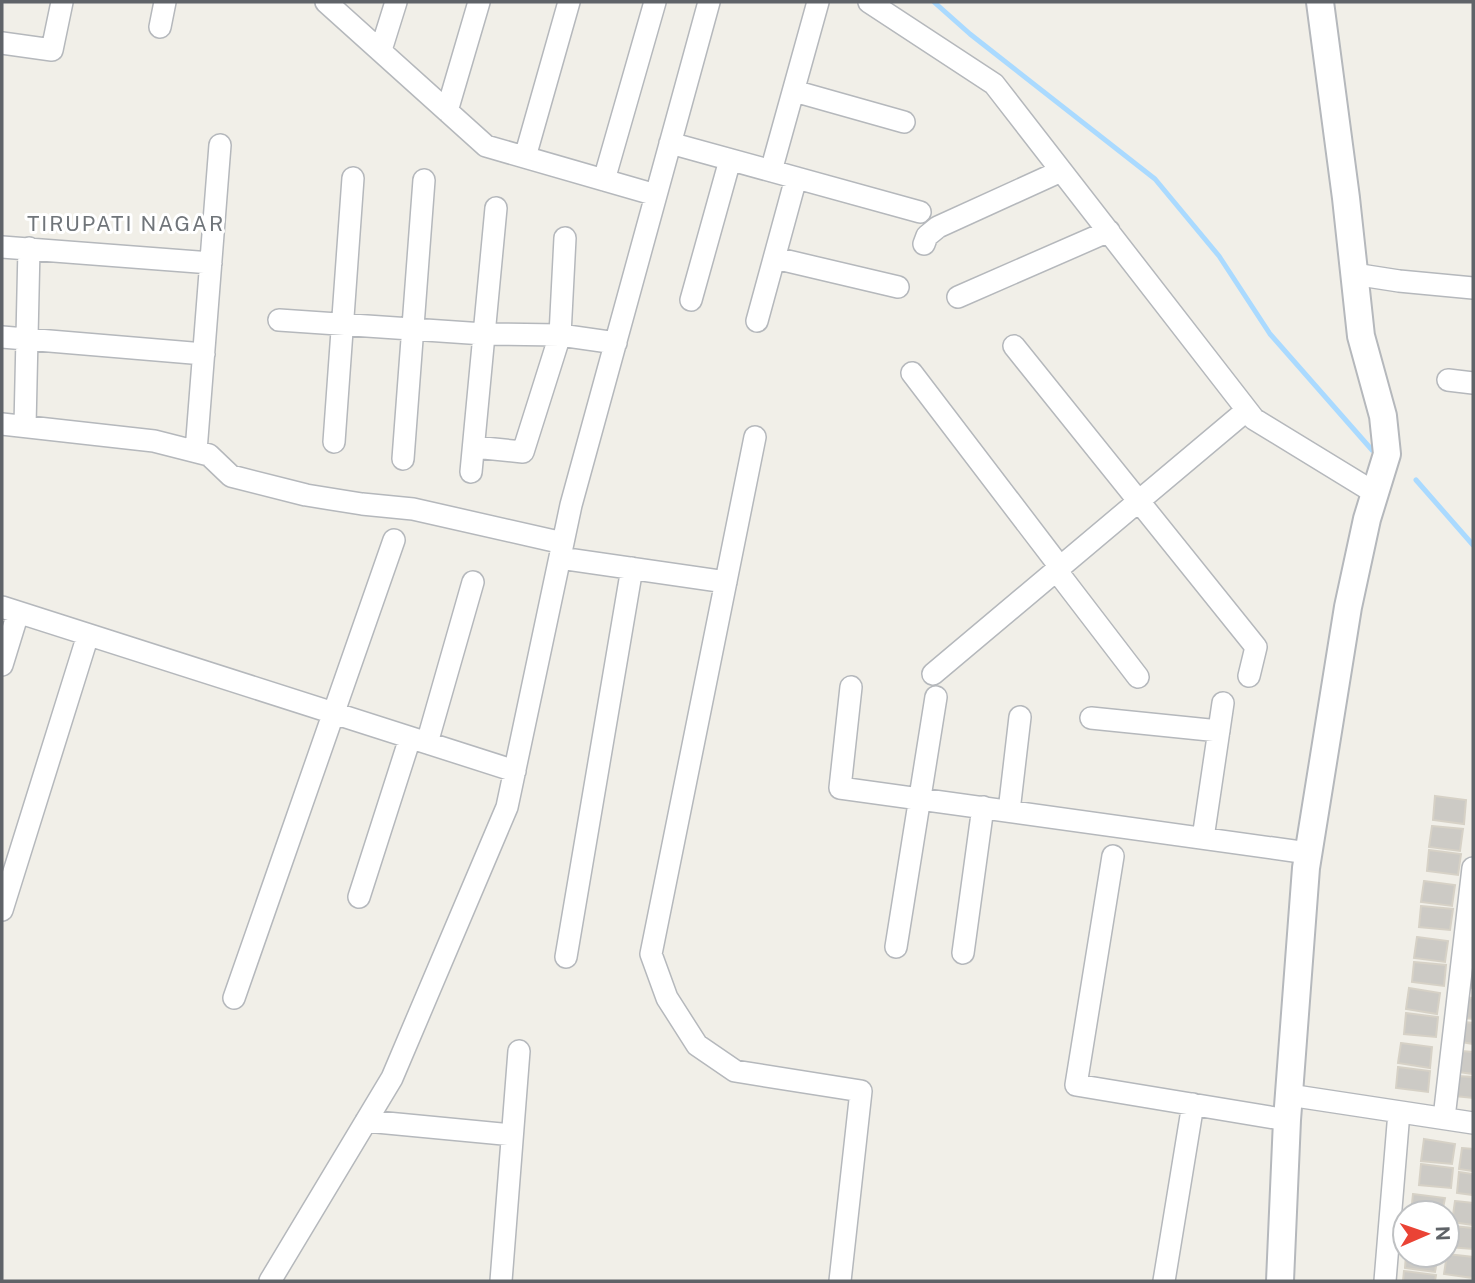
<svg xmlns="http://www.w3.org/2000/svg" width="1475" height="1283" viewBox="0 0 1475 1283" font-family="'Public Sans',sans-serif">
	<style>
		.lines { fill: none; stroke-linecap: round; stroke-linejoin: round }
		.stream { stroke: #aadaff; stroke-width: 5 }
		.building { fill: #cccac5; stroke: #d6d1c6; stroke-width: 2 }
		.minor-casing { stroke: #b5b8bc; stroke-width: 24 }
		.tertiary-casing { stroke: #b5b8bc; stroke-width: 30 }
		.minor { stroke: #fff; stroke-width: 21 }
		.tertiary { stroke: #fff; stroke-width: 26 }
		.labels { text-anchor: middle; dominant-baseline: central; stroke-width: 6; stroke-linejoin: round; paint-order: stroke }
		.quarter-label { font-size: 21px; letter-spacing: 2px; fill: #70757a; stroke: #fff }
	</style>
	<rect width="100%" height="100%" fill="#f1efe8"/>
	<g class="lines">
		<path class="stream" d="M934 2 970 34 1155 179 1219 256 1270 334 1372 450
			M1416 480 1473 545"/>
	</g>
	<path class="building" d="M1435 796 1466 800 1464 824 1433 820Z
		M1432 826 1463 829 1460 851 1429 847Z
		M1429 850 1461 854 1458 875 1427 871Z
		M1424 881 1455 885 1452 906 1421 902Z
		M1421 906 1453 909 1450 930 1419 927Z
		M1417 937 1448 941 1445 962 1414 958Z
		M1414 962 1446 965 1444 986 1412 982Z
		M1469 966 1473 967V988L1467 987Z
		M1409 988 1440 993 1437 1014 1406 1009Z
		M1466 997 1473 998V1019L1464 1018Z
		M1406 1013 1438 1017 1436 1037 1404 1034Z
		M1464 1022 1473 1023V1044L1461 1042Z
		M1401 1043 1432 1047 1430 1068 1398 1063Z
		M1461 1051 1473 1052V1074L1458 1072Z
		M1398 1067 1430 1071 1428 1092 1396 1088Z
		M1457 1076 1473 1077V1098L1455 1096Z
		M1424 1139 1455 1144 1452 1164 1421 1161Z
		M1462 1148 1473 1149V1171L1459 1169Z
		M1421 1164 1453 1168 1451 1188 1419 1185Z
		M1459 1172 1473 1174V1195L1457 1193Z
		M1413 1194 1445 1198 1442 1213H1411Z
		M1455 1201 1473 1203V1225L1452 1222Z
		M1452 1226 1473 1228V1249L1449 1247Z
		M1447 1254 1473 1257V1278L1444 1274Z
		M1406 1255H1438L1435 1272 1405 1268Z
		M1404 1271 1436 1275 1435 1281H1403Z"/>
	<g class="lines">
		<g class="minor-casing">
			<path id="minor" d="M326 2 486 146 656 195
				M869 2 994 84 1254 419 1375 493
				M160 27 165 2
				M2 43 52 50 62 2
				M381 50 396 2
				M794 91 904 122
				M447 111 479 2
				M670 143 920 212
				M525 157 569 2
				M771 171 818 2
				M604 180 655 2
				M924 244 927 236 938 227 1061 171
				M2 247 211 263
				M775 258 898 287
				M1354 274 1399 281 1473 288
				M958 297 1109 231
				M691 300 730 160
				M279 320 484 334 560 335 616 343
				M757 321 796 178
				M2 337 204 354
				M1014 346 1256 647 1249 676
				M912 373 1060 567
				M1448 380 1473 383
				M2 424 154 441 209 455 231 476 306 495 362 504 413 509 563 543
				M25 426 29 248
				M755 437 651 954 667 998 697 1045 735 1071 861 1091 840 1281
				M334 442 353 178
				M474 447 523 452 560 335 565 238
				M196 451 220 145
				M403 459 424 180
				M471 472 496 208
				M560 558 726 582
				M1056 570 1138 677
				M2 607 515 771
				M2 665 18 613
				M933 674 1247 410
				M851 687 840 788 1308 853
				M1091 718 1219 731
				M427 743 473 582
				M1009 811 1020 717
				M1203 838 1223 703
				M1113 856 1076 1085 1287 1120
				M359 897 410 738
				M2 910 88 635
				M896 947 936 697
				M963 953 983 807
				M566 957 632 568
				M234 998 394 540
				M1289 1095 1473 1123
				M1444 1118 1473 868
				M366 1121 512 1135
				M270 1281 392 1078 507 807 571 505 709 2
				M501 1281 519 1051
				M1164 1281 1193 1104
				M1385 1281 1399 1112"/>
		</g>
		<g class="tertiary-casing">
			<path id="tertiary" d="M1280 1281 1287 1120 1306 868 1348 607 1367 519 1387 454 1383 416 1361 336 1346 198 1320 2"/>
		</g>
		<use href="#minor" class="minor"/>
		<use href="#tertiary" class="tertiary"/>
	</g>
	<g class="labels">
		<g class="quarter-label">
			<text x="126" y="223">TIRUPATI NAGAR</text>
		</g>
	</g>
	<rect width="1475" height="1283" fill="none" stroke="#5f6368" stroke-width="7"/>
	<g transform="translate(1426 1234) rotate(88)"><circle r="33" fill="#ffffff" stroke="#bfc1c3" stroke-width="2"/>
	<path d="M0-5L12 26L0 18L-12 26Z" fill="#ea4335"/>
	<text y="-10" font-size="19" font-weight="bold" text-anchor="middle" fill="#5f6368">N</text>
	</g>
</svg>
